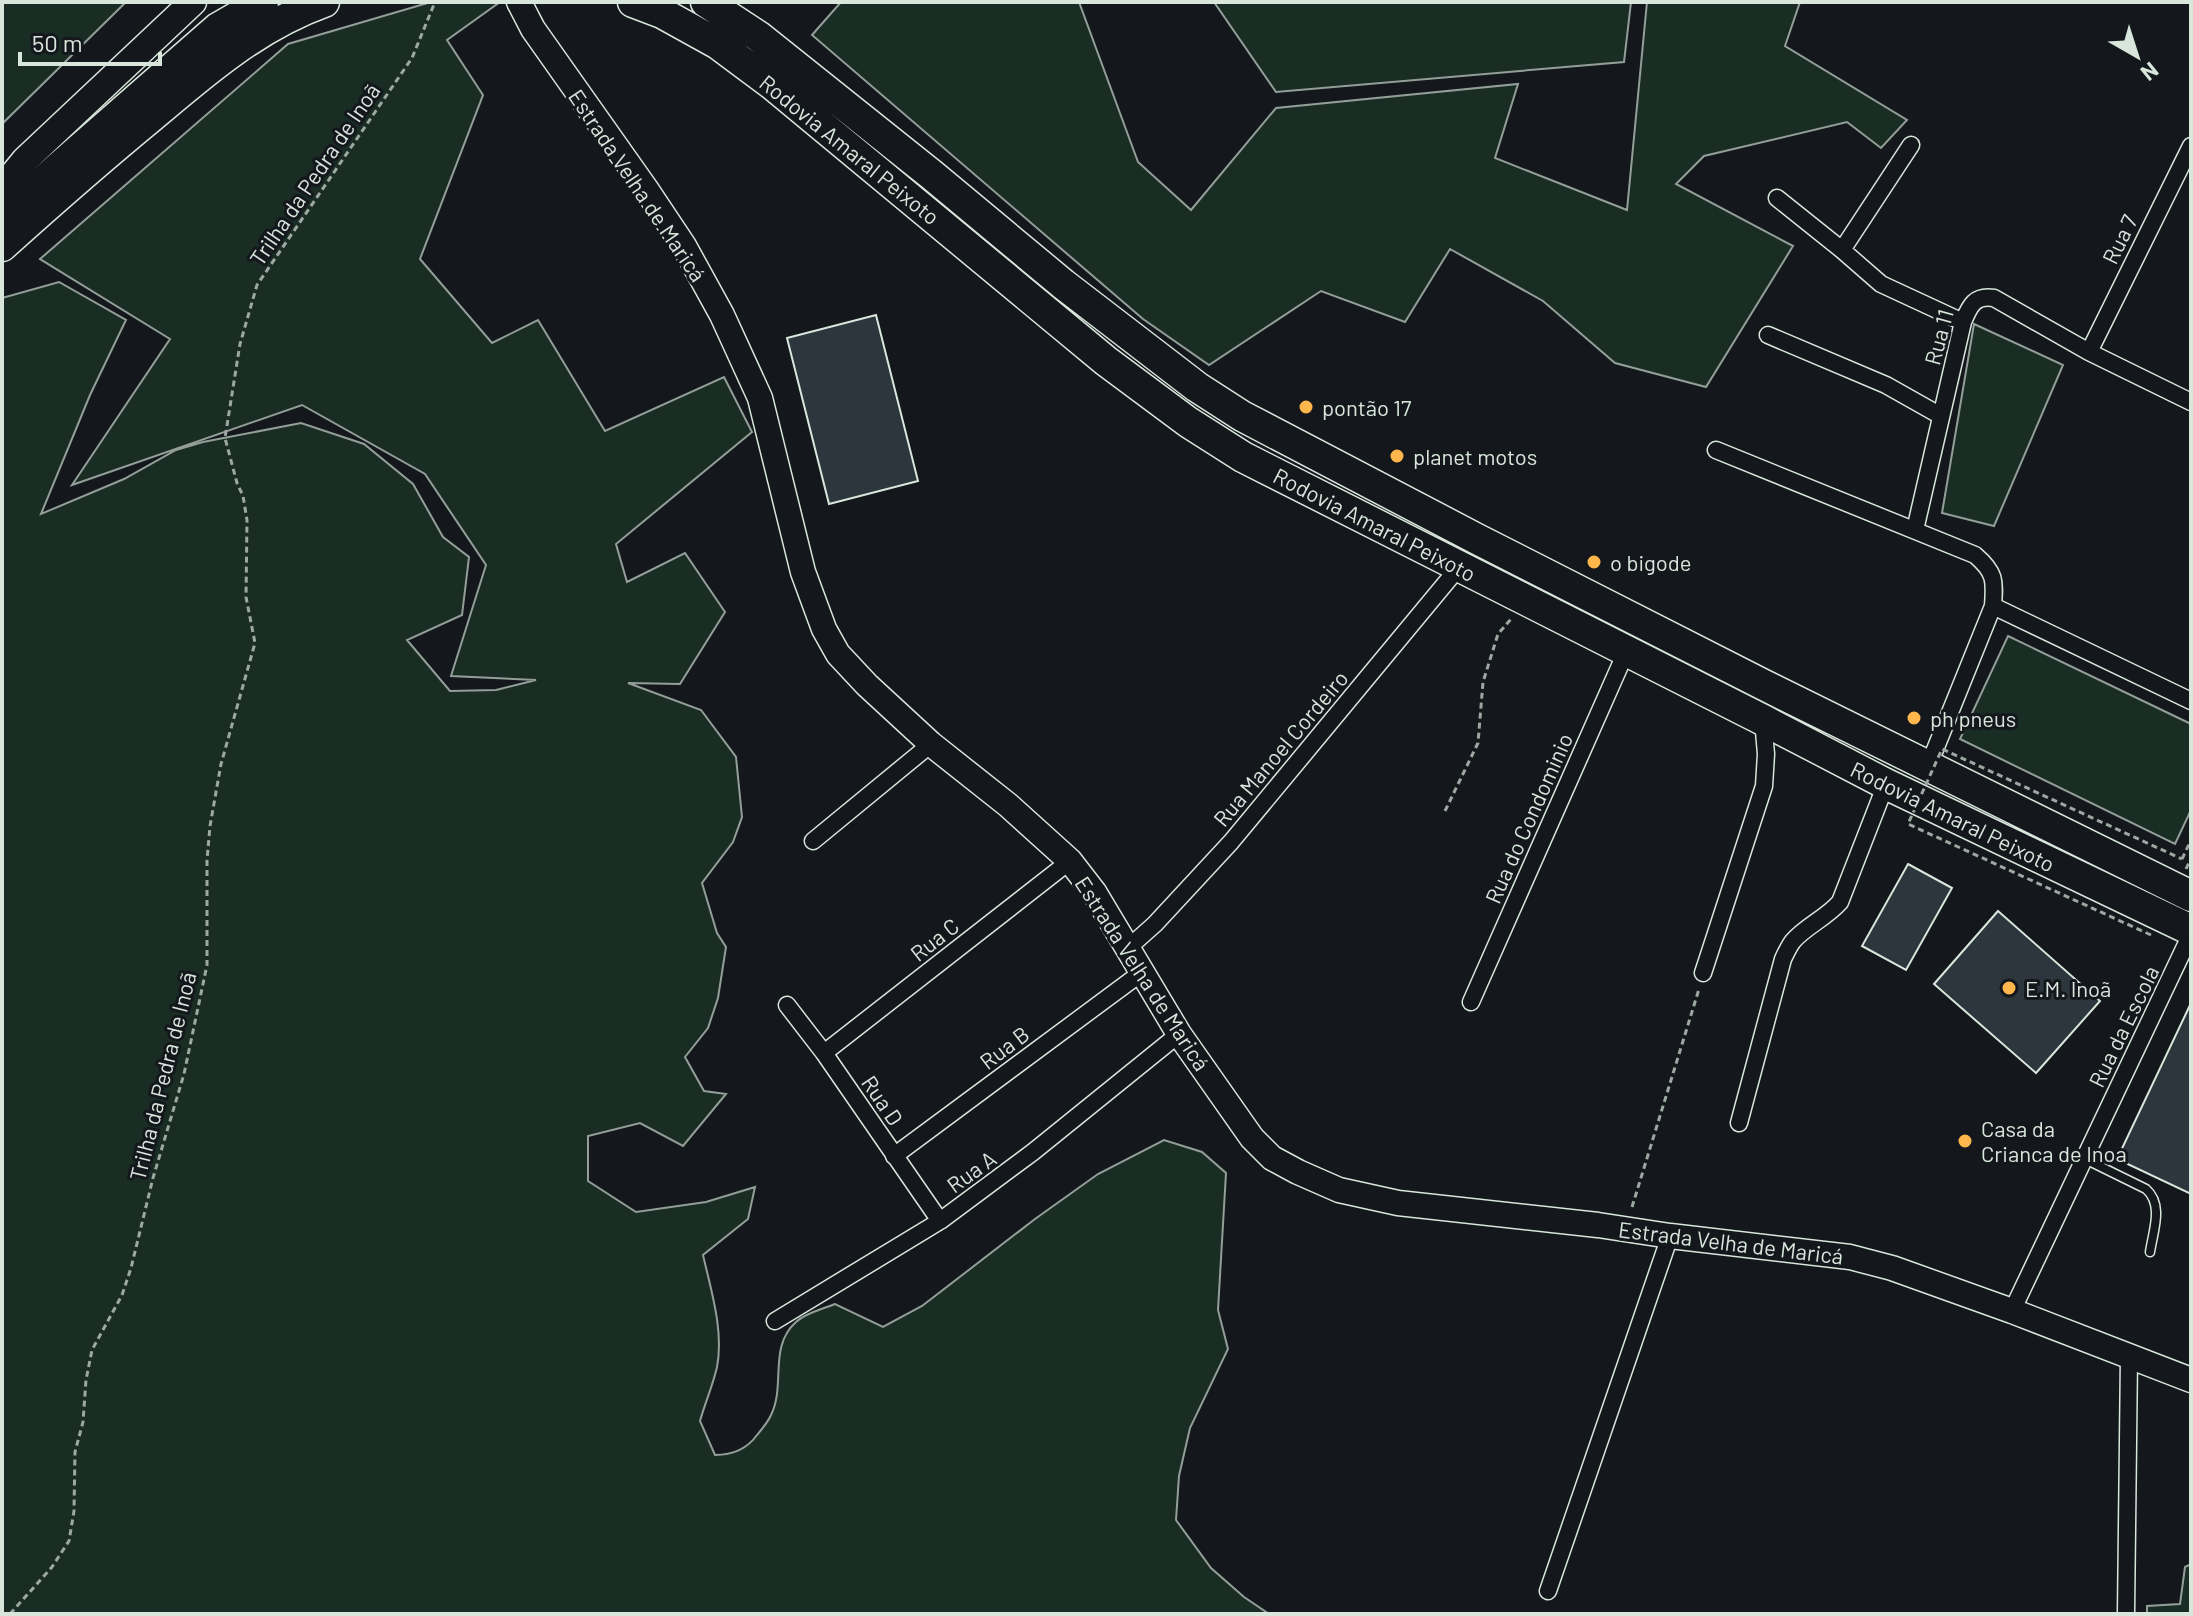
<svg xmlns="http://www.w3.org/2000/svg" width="2193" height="1616" viewBox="0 0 2193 1616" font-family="Barlow,sans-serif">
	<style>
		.green { fill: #1a2d24; stroke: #939e99; stroke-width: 2 }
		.building { fill: #2c363c; stroke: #d8e6dc; stroke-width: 2 }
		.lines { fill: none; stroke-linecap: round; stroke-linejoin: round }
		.lane-casing { stroke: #d8e6dc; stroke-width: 11 }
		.street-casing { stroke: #d8e6dc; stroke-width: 19 }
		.secondary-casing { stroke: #d8e6dc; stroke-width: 27 }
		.primary-casing { stroke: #d8e6dc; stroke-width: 29 }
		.highway-casing { stroke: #d8e6dc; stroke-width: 33 }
		.path { stroke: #9da8a2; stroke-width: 3; stroke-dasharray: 6 4; stroke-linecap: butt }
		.lane { stroke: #14181c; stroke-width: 8 }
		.street { stroke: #14181c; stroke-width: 16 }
		.secondary { stroke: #14181c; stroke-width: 24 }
		.primary { stroke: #14181c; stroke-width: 26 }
		.highway { stroke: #14181c; stroke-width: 30 }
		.path-bridge { stroke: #9da8a2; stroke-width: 3; stroke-dasharray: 6 4; stroke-linecap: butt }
		.poi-dot { fill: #ffb74d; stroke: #14181c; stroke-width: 3 }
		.labels { text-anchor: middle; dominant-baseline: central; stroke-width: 6; stroke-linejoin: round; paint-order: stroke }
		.street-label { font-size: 22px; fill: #d8e6dc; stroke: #14181c }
		.poi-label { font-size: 22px; fill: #d8e6dc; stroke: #14181c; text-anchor: start }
	</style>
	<rect width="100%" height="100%" fill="#14181c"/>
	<path class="green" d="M2 2H126L2 124Z
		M431 2H500L447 40 483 95 420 259 492 343 538 320 605 431 724 377 752 432 616 544 627 582 685 553 725 612 680 684 628 683 701 710 736 757 742 817 733 842 702 883 717 933 726 947 718 998 708 1028 685 1057 704 1091 726 1094 683 1146 640 1123 588 1136V1181L636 1212 706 1202 755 1187 748 1219 703 1255C711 1290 724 1331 717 1367 713 1385 705 1403 700 1421L715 1455C732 1455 747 1449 757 1435 762 1429 768 1422 771 1415 786 1385 768 1347 796 1322 805 1313 823 1309 835 1304L883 1327 922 1306 1035 1219 1098 1174 1164 1140 1202 1152 1226 1173 1218 1310 1228 1349 1190 1428 1179 1476 1176 1520 1211 1568 1244 1597 1269 1614H2V298L59 282 126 320 90 395 41 514 124 479 176 450 203 442 301 423 364 444 413 484 443 537 469 557 462 615 407 640 450 691 496 690 536 680 451 676 486 565 425 474 302 405 72 485 170 339 40 259 288 44Z
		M841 2H1079L1138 162 1191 210 1276 108 1518 84 1495 158 1627 210 1647 2H1800L1785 46 1907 120 1881 148 1847 122 1704 156 1676 184 1793 246 1706 387 1615 363 1543 301 1450 249 1405 322 1321 291 1209 365 1143 319 812 35Z
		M1214 2H1631L1624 62 1276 92Z
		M1974 324 2063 365 1994 526 1942 513Z
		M2008 636 2191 724V810L2175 844 1960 739Z
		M2191 1564V1614H2147V1606L2180 1604 2185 1567Z"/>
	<path class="building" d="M876 315 918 481 829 504 787 338Z
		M1908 864 1952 888 1906 970 1862 946Z
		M1998 911 2100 1001 2036 1073 1934 984Z
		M2191 1003V1194L2117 1159Z"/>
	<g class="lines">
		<g class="lane-casing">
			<path id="lane" d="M2085 1159 2146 1189C2164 1205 2153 1231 2150 1252"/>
		</g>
		<g class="street-casing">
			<path id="street" d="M1911 145 1842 250 1881 284 1963 322
				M1777 198 1842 250
				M1768 335 1886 385 1941 416
				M2089 352 2191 146
				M1716 450 1975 555C1995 572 1995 580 1993 606L1928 767
				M1915 530 1963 322C1970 305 1975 295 1994 298L2089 352 2191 402
				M1993 606 2191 701
				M813 841 931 744
				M1127 949 1155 924 1231 842 1459 567
				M1703 973 1764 786 1766 754 1763 720
				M1471 1002 1626 652
				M787 1005 824 1053 940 1221
				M824 1053 1070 861
				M1739 1123 1783 959C1786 953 1789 946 1793 941 1806 926 1826 918 1840 902L1886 784
				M894 1156 1141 973
				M2012 1311 2191 934
				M775 1321 940 1221 1033 1152 1179 1034
				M1548 1591 1670 1236
				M2126 1614 2129 1356"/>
		</g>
		<g class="secondary-casing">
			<path id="secondary" d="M519 2 533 29 646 189 684 246 722 315 760 398 803 572 824 629 838 654 867 685 931 744 1008 805 1070 861 1094 892 1179 1034 1252 1138 1272 1158 1298 1172 1339 1190 1398 1203 1598 1225 1670 1236 1850 1257 1892 1268 2012 1311 2191 1380"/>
		</g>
		<g class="primary-casing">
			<path id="primary" d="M2 188 25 160 193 2"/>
		</g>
		<g class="highway-casing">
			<path id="highway" d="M633 2 662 13 718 44 773 85 1106 361 1188 422 1243 457 1763 720 1886 784 2191 930
				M706 2 758 36 932 175 1063 284 1197 387 1242 416 1477 539 1762 684 2191 896
				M2 217 218 28 263 2
				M2 246C51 202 100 159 151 117 204 72 257 26 324 2"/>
		</g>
		<path class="path" d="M1445 811 1478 743 1483 682 1498 634 1511 619
			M2182 859 2191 840
			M2186 869 2191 858
			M1632 1207 1699 989
			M10 1614 52 1567 69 1541 74 1511 75 1452 83 1422 86 1380 92 1350 122 1295 131 1268 153 1178 184 1074 207 965V860L210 826 221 764 255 643 246 597 247 520 243 496 237 483 225 438 240 344 257 285 412 58 435 2"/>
		<use href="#lane" class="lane"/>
		<use href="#street" class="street"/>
		<use href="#secondary" class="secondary"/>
		<use href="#primary" class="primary"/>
		<use href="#highway" class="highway"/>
		<path class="path-bridge" d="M2151 935 1908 824 1942 749 2182 859"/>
	</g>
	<g class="poi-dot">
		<circle cx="1306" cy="407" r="8"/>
		<circle cx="1397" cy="456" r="8"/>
		<circle cx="1594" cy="562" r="8"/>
		<circle cx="1914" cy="718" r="8"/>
		<circle cx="2009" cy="988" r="8"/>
		<circle cx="1965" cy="1141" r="8"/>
	</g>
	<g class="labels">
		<g class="street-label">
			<text transform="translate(850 149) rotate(39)">Rodovia Amaral Peixoto</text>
			<text transform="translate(314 174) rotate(-56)">Trilha da Pedra de Inoã</text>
			<text transform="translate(638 185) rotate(56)">Estrada Velha de Maricá</text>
			<text transform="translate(2119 239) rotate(-64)">Rua 7</text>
			<text transform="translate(1938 337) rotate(-75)">Rua 11</text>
			<text transform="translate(1375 524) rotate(27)">Rodovia Amaral Peixoto</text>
			<text transform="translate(1280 748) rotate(-50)">Rua Manoel Cordeiro</text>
			<text transform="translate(1953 816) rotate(26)">Rodovia Amaral Peixoto</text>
			<text transform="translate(1528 818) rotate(-66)">Rua do Condominio</text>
			<text transform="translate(934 939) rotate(-38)">Rua C</text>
			<text transform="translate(1143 973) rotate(57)">Estrada Velha de Maricá</text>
			<text transform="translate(2123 1026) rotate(-64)">Rua da Escola</text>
			<text transform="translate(1004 1047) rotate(-37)">Rua B</text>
			<text transform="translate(162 1076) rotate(-76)">Trilha da Pedra de Inoã</text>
			<text transform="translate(883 1100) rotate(56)">Rua D</text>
			<text transform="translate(971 1171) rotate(-36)">Rua A</text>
			<text transform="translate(1731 1242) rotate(7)">Estrada Velha de Maricá</text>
		</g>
		<g class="poi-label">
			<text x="1322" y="407">pontão 17</text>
			<text x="1413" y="456">planet motos</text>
			<text x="1610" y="562">o bigode</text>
			<text x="1930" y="718">ph pneus</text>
			<text x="2025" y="988">E.M. Inoã</text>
			<text x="1981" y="1128">Casa da<tspan x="1981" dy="25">Crianca de Inoa</tspan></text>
		</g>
	</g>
	<rect width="2193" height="1616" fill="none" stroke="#d8e6dc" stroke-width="8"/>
	<g transform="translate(2137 56) rotate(141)" stroke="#14181c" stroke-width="6" paint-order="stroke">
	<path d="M0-6L14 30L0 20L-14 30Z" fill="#d8e6dc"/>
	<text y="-12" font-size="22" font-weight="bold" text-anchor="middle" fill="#d8e6dc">N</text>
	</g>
	<path d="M20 52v12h140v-12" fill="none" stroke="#d8e6dc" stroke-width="4"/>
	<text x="32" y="52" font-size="24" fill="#d8e6dc" stroke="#14181c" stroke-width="6" paint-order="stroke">50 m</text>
</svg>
